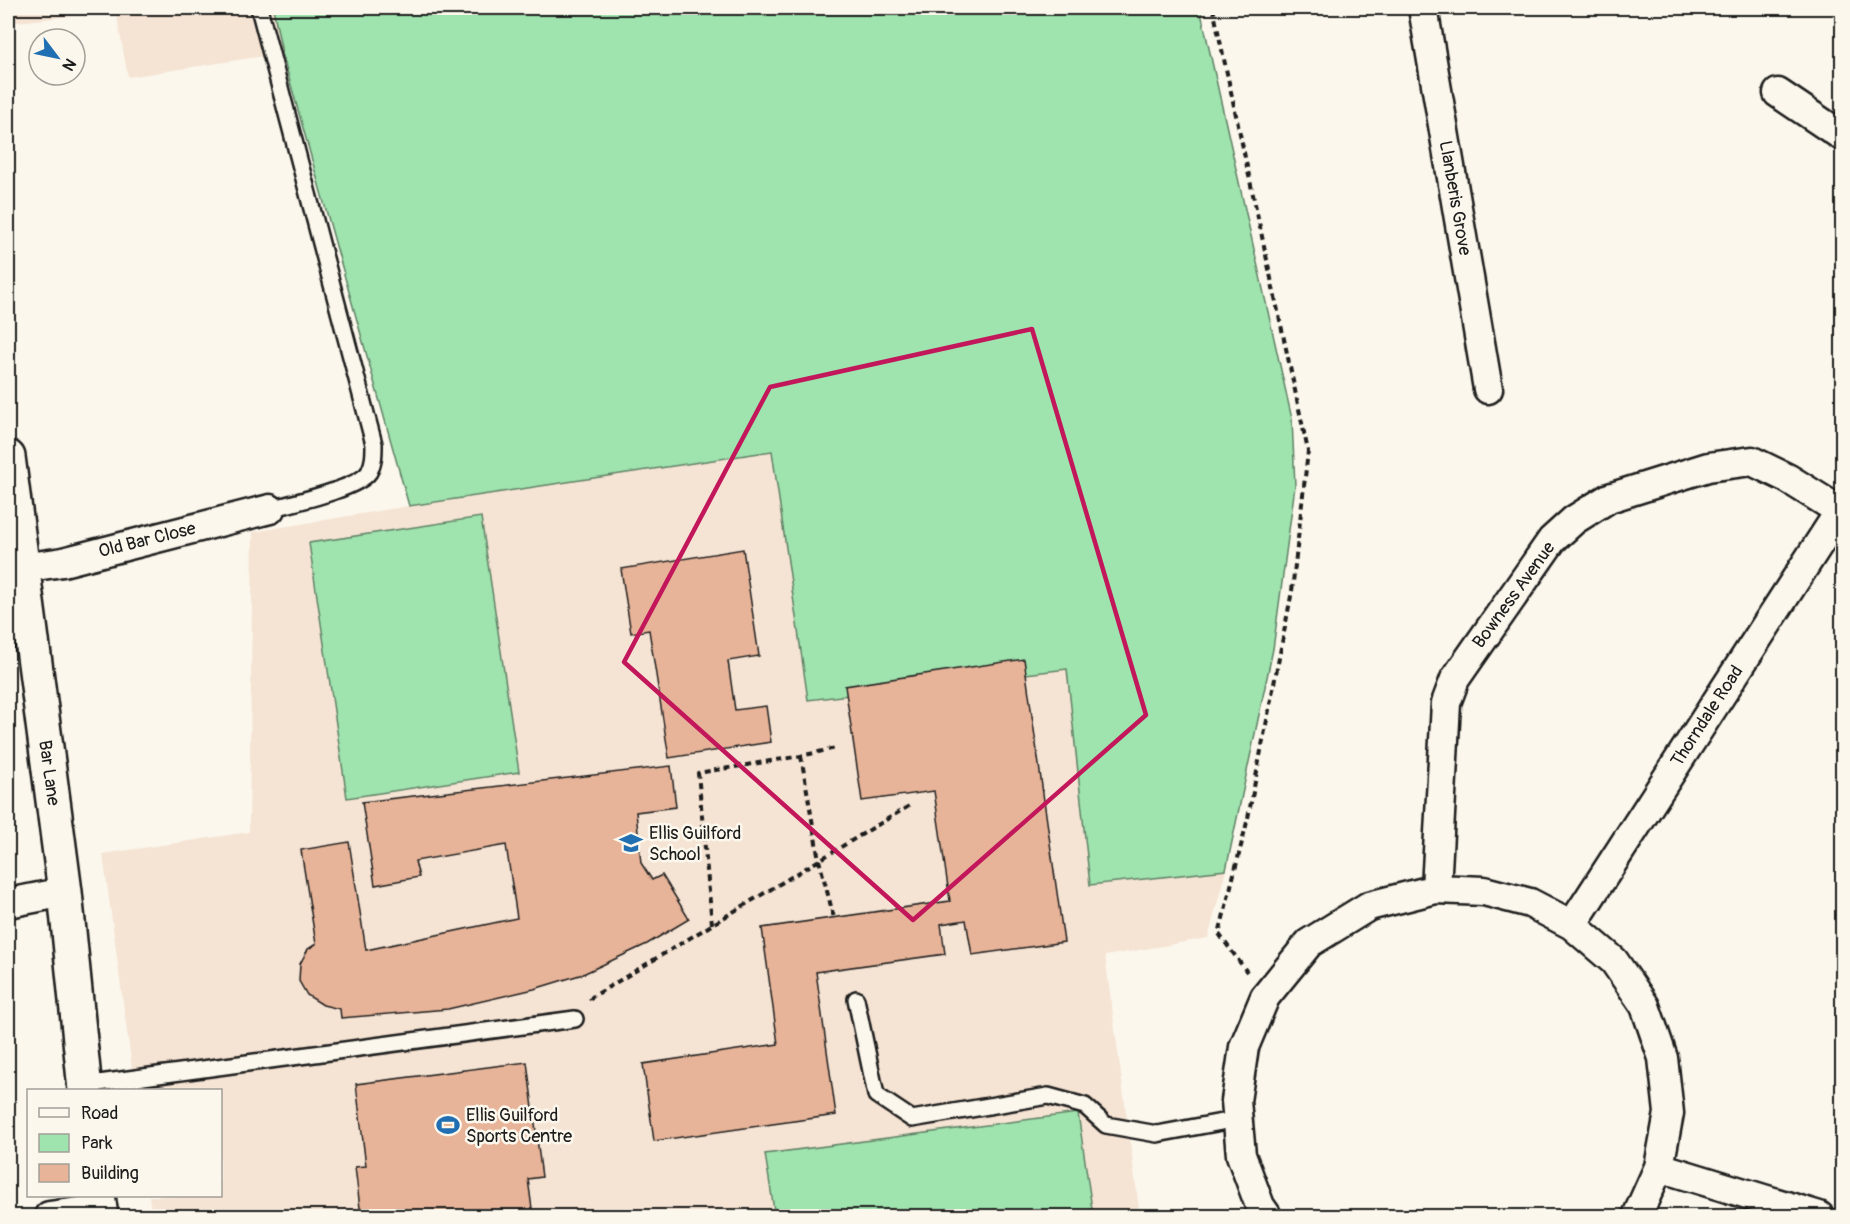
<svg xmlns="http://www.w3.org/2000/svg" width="1850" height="1224" viewBox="0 0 1850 1224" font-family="Pangolin,sans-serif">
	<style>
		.built { fill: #f5e3d3 }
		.green { fill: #9fe3ae; stroke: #5e8065; stroke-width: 1.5 }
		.building { fill: #e7b499; stroke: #1c1c1c; stroke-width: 1.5 }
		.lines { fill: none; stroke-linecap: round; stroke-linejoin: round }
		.service-casing { stroke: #1c1c1c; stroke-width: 20 }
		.minor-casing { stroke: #1c1c1c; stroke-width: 33 }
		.tertiary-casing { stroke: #1c1c1c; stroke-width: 38 }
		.path { stroke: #1c1c1c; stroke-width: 4; stroke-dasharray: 6 4.5; stroke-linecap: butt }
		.service { stroke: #fbf7ec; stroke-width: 15 }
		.minor { stroke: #fbf7ec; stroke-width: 28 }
		.tertiary { stroke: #fbf7ec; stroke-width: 33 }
		.marked { fill: none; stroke: #c2185b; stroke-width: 4.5; stroke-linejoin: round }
		.labels { text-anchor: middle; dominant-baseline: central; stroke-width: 5; stroke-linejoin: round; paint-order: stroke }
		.street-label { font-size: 18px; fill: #1c1c1c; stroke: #fbf7ec }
		.poi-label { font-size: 18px; fill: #1c1c1c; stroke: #fbf7ec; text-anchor: start }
	</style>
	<rect width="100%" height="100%" fill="#fbf7ec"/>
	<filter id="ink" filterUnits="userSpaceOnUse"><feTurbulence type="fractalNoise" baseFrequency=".0167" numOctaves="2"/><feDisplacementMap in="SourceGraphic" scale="12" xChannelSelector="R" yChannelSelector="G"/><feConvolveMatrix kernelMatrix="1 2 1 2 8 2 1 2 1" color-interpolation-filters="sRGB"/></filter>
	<g filter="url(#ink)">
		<path class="built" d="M8 8H273L282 53 128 77 116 11 8 23Z
			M772 451 808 699 1067 669 1090 884 1226 870 1208 938 1105 956 1140 1216H152L149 1196H220V1090H135L103 854 249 832 253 532 409 506Z"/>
		<path class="green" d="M273 8H1200L1292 419 1295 486 1273 649 1226 870 1090 885 1067 669 808 700 772 451 409 506 282 53Z
			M481 517 519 772 347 798 309 543Z
			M1078 1113 1093 1216H775L765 1154Z"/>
		<path class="building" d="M743 549 759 656 728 661 735 710 766 706 771 742 669 758 649 630 631 633 621 569Z
			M1024 659 1064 942 972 955 966 920 941 924 945 954 816 972 836 1115 654 1141 643 1064 778 1044 762 928 950 901 934 791 862 801 845 686Z
			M671 766 676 807 636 812 641 863 652 880 662 875 689 919 647 944 583 974 534 989 448 1009 341 1018 340 1009 323 1005 307 995 299 981 300 964 308 949 316 944 301 850 349 842 366 950 517 918 506 845 415 861 419 877 375 885 362 802Z
			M527 1062 542 1177 528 1179 533 1216H361L355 1167 366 1166 356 1084Z"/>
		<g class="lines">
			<g class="service-casing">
				<path id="service" d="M259 8 374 444C374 454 374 463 369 472 358 489 292 503 270 509
					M856 999 876 1095 912 1119 1048 1096 1085 1106 1106 1125 1157 1134 1238 1119
					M84 1085 575 1019"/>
			</g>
			<g class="minor-casing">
				<path id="minor" d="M1423 8 1488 389
					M1778 93 1842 136
					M22 568 63 562 270 509
					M1436 889 1446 703 1455 679 1552 540 1574 520 1609 498 1708 467 1752 461 1787 478 1840 511
					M8 903 65 892
					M1572 925 1842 508
					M1659 1167 1819 1216
					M49 1216 100 1209
					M1267 1216 1260 1206 1241 1155 1236 1101 1244 1047 1265 997 1309 943 1369 906 1436 889 1484 891 1530 903 1572 925 1614 961 1645 1006 1663 1058 1669 1113 1659 1167 1637 1216"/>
			</g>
			<g class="tertiary-casing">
				<path id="tertiary" d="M8 457 65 892 85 1090
					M98 1196 101 1216"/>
			</g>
			<path class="path" d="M1213 8 1308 451 1292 591 1248 818 1219 934 1247 972
				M801 756 819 860 834 918
				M712 924 698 773 801 756 836 748
				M590 1000 592 997 909 806"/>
			<use href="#service" class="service"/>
			<use href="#minor" class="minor"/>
			<use href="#tertiary" class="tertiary"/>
		</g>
	</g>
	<path class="marked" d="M1032 329 1146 715 913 920 624 662 770 387Z"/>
	<defs>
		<g id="school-bare" transform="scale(1.8)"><path d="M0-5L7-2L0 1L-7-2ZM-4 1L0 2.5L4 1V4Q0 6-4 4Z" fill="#1f6fb2" stroke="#fbf7ec" stroke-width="2.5" paint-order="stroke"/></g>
		<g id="stadium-bare" transform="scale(1.8)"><path d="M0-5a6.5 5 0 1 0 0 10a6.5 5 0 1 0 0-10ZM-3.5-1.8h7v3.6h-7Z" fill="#1f6fb2" stroke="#fbf7ec" stroke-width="2.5" paint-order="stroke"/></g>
	</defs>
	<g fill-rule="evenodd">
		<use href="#school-bare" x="631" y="843"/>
		<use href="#stadium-bare" x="448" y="1125"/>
	</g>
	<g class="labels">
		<g class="street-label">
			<text transform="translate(1455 198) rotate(80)">Llanberis Grove</text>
			<text transform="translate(147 540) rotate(-14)">Old Bar Close</text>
			<text transform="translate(1514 595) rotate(-54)">Bowness Avenue</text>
			<text transform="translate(1707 716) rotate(-57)">Thorndale Road</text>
			<text transform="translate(49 773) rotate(82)">Bar Lane</text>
		</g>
		<g class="poi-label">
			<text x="649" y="833">Ellis Guilford<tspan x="649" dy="21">School</tspan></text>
			<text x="466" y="1115">Ellis Guilford<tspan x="466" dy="21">Sports Centre</tspan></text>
		</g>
	</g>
	<rect width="1850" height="1224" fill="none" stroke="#fbf7ec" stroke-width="30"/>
	<rect x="15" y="15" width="1820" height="1194" fill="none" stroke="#1c1c1c" stroke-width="2" filter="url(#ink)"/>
	<rect x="27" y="1089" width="195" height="108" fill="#fbf7ec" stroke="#a29f99" stroke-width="1.5"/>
	<rect x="39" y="1108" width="30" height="9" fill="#fbf7ec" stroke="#a29f99" stroke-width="1.5"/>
	<text x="81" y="1119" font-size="18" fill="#1c1c1c">Road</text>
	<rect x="39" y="1134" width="30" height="18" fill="#9fe3ae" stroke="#a29f99" stroke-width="1.5"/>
	<text x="81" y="1149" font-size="18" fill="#1c1c1c">Park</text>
	<rect x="39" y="1164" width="30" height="18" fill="#e7b499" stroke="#a29f99" stroke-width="1.5"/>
	<text x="81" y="1179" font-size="18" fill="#1c1c1c">Building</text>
	<g transform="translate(57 57) rotate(122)"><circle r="28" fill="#fbf7ec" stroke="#a29f99" stroke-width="1.5"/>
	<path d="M0-4.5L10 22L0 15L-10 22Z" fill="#1f6fb2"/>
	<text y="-9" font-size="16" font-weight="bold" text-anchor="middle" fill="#1c1c1c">N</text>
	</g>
</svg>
